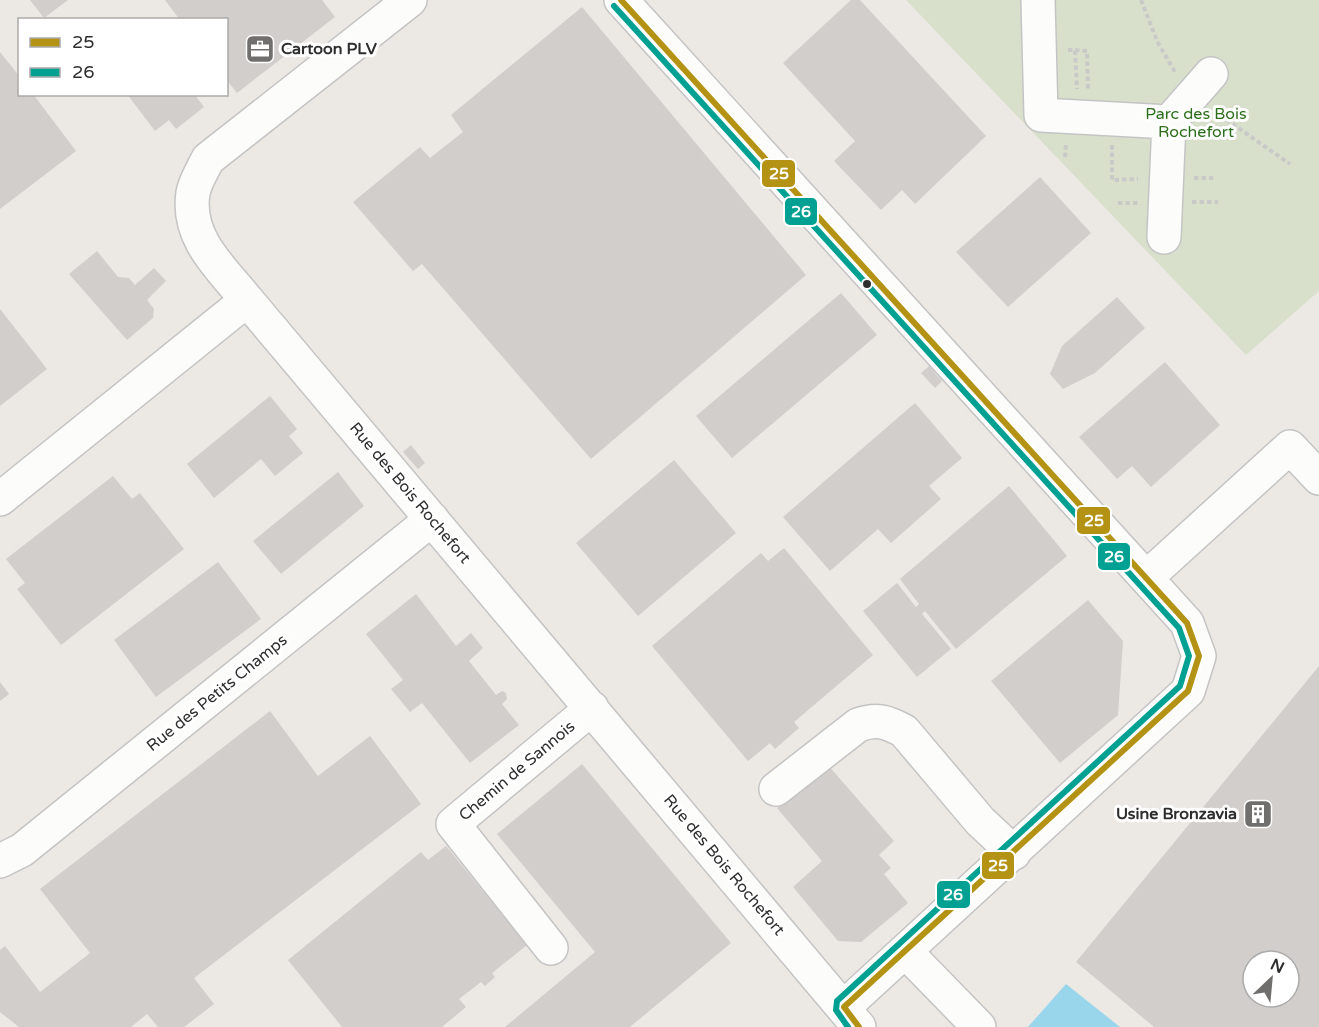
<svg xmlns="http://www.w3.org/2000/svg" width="1319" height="1027" viewBox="0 0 1319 1027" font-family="'Varela Round',sans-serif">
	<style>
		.cemetery { fill: #d8e0cc }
		.water { fill: #99d6ec }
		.building { fill: #d1cecb; fill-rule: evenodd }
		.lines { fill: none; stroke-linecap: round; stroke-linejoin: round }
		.minor-casing { stroke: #c5c4c5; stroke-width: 36 }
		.path { stroke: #c9c9c8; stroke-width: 4; stroke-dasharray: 4.5 3; stroke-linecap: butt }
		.minor { stroke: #fcfcfb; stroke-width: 33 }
		.bus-1-casing { stroke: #fff; stroke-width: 10 }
		.bus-2-casing { stroke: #fff; stroke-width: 10 }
		.bus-1 { stroke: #b49314; stroke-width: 6 }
		.bus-2 { stroke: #00a092; stroke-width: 6 }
		.bus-dot { fill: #2e2e2e; stroke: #fff; stroke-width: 2 }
		.labels { text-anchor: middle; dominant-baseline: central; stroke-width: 6; stroke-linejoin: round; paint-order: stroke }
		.poi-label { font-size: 16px; font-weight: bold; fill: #2e2e2e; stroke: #fff; text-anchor: start }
		.park-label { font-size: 16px; fill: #2c6e1b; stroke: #fff }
		.street-label { font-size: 16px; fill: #2e2e2e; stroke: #fff }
		.line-badge { stroke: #fff; stroke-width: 2 }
		.badge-label { font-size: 16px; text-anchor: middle; font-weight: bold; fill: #fff }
	</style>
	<rect width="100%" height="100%" fill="#ece8e4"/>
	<path class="cemetery" d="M906 0H1319V291L1246 355Z"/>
	<path class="water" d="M1066 984 1120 1027H1028Z"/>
	<path class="building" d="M30 0H68L44 18Z
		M165 0H322L335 17 237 93 226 79V20H180Z
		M851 0H860L986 136 915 204 902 190 881 210 834 161 855 141 783 63Z
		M582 7 806 275 591 459 422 264 413 271 353 202 420 147 430 158 463 132 451 115Z
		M0 52 20 77V94H33L76 151 0 209Z
		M127 94H194L204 107 176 129 169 120 155 131Z
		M1040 177 1091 233 1008 307 956 252Z
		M97 251 118 277 129 278 135 285 154 268 166 281 147 300 154 309 153 318 127 340 69 274Z
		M841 293 877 335 732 458 696 416Z
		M1117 297 1145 328 1095 373 1063 389 1050 374 1062 346Z
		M0 309 47 369 0 406Z
		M1165 362 1220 425 1151 487 1132 466 1117 479 1079 437Z
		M929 366 942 381 935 388 921 373Z
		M270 396 297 429 289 436 303 453 275 476 261 459 214 498 187 464Z
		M915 403 962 458 929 486 941 499 891 543 878 529 830 571 783 517Z
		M411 445 425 463 418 469 403 452Z
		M674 460 736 533 638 616 576 543Z
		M338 472 364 506 281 574 253 541Z
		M113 476 132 499 140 493 184 549 61 645 17 589 25 583 6 559Z
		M1009 486 1067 556 956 649 925 611 922 614 951 649 917 677 863 611 897 583 916 607 919 604 900 579Z
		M784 548 873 655 794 722 799 728 775 749 770 743 748 761 652 646 761 553 768 561Z
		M218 562 261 619 156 697 114 640Z
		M416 594 456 646 471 633 483 648 469 661 496 695 502 691 506 693 507 699 502 704 519 725 470 763 422 703 410 712 391 689 403 680 366 634Z
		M1088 600 1123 641 1118 715 1060 763 991 681Z
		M1319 666V1027H1154L1076 962ZM1253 961H1289V997H1253Z
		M0 682 9 694 0 701Z
		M270 711 318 776 370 736 421 804 194 978 214 1004 184 1027H158L147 1014 131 1027H19L0 1012V950L5 946 40 992 90 953 40 889Z
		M582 764 731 943 630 1027H505L595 952 497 834Z
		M828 765 894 841 879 855 891 868 884 874 908 903 861 942 838 941 793 887 822 861 777 808Z
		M446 846 527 945 492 973 495 977 485 986 481 982 459 999 466 1007 442 1027H342L288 960 421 852 428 860Z"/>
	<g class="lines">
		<g class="minor-casing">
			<path id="minor" d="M410 0 208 159C203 169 195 182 193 193 186 238 221 268 247 300L859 1027
				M621 0 1187 623 1199 656 1188 691 844 1007
				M1038 0 1041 115 1169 122 1164 237
				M1169 122 1211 74
				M0 499 247 300
				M1146 578 1290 447 1319 478
				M776 789 858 725C877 718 887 722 904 731L980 821 1014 853
				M0 861 22 850 432 519
				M551 948 453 824 592 708
				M905 951 979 1027"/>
		</g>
		<path class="path" d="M1141 0 1158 43 1175 72
			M1068 50H1075L1077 89
			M1075 50 1087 51 1088 89
			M1214 111 1290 164
			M1112 145V180L1138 179
			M1065 157 1066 143
			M1194 178H1214
			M1192 202H1218
			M1118 203H1140"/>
		<use href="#minor" class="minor"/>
		<g class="bus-1-casing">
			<path id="bus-1" d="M621 0 1187 623 1199 656 1188 691 844 1007 859 1027"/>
		</g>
		<g class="bus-2-casing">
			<path id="bus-2" d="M614 6 1179 628 1189 656 1180 686 837 1001 836 1010 848 1027"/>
		</g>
		<use href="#bus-1" class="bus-1"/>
		<use href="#bus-2" class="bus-2"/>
	</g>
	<defs>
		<g id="office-square" transform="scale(1.5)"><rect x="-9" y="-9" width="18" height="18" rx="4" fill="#706f6e" stroke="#fff"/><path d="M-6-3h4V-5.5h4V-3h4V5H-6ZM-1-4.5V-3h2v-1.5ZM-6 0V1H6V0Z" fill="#fff"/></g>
		<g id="building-square" transform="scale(1.5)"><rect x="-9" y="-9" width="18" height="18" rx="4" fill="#706f6e" stroke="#fff"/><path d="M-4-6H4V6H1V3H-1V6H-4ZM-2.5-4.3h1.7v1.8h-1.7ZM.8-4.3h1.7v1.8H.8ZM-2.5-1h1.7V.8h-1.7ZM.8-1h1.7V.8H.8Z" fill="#fff"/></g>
	</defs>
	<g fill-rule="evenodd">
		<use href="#office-square" x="260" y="49"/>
		<use href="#building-square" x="1258" y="814"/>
	</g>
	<circle class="bus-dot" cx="867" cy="284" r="5"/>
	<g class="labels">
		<g class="poi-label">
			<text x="281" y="49">Cartoon PLV</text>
			<text x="1237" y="814" text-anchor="end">Usine Bronzavia</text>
		</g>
		<g class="park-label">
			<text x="1196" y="114">Parc des Bois<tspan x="1196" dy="18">Rochefort</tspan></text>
		</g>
		<g class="street-label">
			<text transform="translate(410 493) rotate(50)">Rue des Bois Rochefort</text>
			<text transform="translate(217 693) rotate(-39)">Rue des Petits Champs</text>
			<text transform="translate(517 771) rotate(-40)">Chemin de Sannois</text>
			<text transform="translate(724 865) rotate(50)">Rue des Bois Rochefort</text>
		</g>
	</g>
	<g class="line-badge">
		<rect x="761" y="159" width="35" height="29" rx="6" fill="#b49314"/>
		<rect x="784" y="197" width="34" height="29" rx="6" fill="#00a092"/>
		<rect x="1076" y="506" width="35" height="29" rx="6" fill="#b49314"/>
		<rect x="1097" y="542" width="34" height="29" rx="6" fill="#00a092"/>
		<rect x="981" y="851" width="34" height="29" rx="6" fill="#b49314"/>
		<rect x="936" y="880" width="35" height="29" rx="6" fill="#00a092"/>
	</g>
	<g class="badge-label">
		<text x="779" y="179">25</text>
		<text x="801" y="217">26</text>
		<text x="1094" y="526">25</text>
		<text x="1114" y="562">26</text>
		<text x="998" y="871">25</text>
		<text x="953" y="900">26</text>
	</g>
	<rect x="18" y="18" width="210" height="78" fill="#ffffff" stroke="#ababab" stroke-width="1.5"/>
	<rect x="30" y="38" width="30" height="9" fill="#b49314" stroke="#ababab" stroke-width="1.5"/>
	<text x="72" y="48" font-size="18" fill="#2e2e2e">25</text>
	<rect x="30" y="68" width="30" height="9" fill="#00a092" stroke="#ababab" stroke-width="1.5"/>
	<text x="72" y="78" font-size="18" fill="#2e2e2e">26</text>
	<g transform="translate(1271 979) rotate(26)"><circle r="28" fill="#ffffff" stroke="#ababab" stroke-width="1.5"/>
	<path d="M0-4.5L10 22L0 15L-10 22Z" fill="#706f6e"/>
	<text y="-9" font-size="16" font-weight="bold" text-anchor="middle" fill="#2e2e2e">N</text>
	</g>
</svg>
